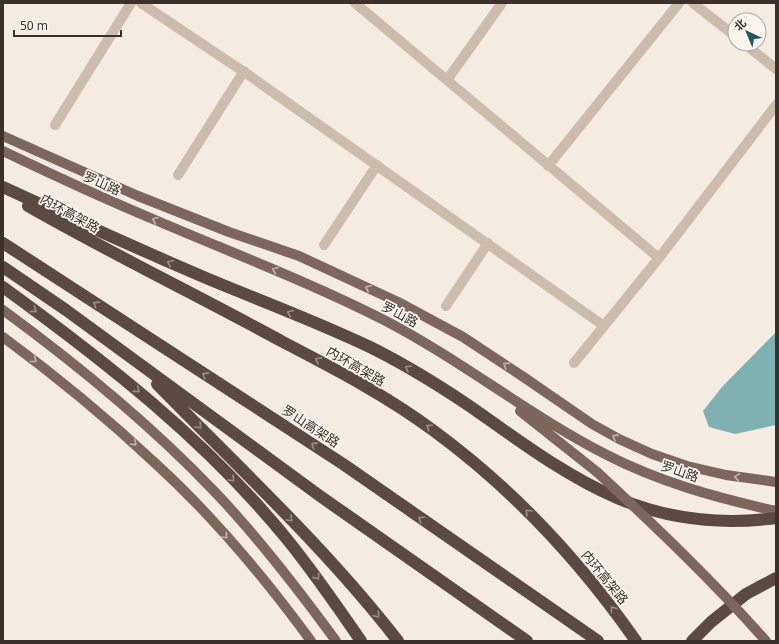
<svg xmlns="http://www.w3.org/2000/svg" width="779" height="644" viewBox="0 0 779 644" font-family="'Noto Sans','Noto Sans SC',sans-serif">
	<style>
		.water { fill: #7fb0b2 }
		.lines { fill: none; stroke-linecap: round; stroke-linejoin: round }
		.minor { stroke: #cdbbac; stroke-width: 10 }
		.major { stroke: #7d675c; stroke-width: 10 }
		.highway { stroke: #5c4a42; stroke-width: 12 }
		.major-bridge { stroke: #7d675c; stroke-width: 10 }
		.oneway { stroke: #c2b5ac }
		.oneway2 { stroke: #9c8e87 }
		.labels { text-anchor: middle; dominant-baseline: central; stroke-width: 3.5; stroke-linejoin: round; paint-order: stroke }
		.street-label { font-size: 13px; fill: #3b302b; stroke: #fbf5ee }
	</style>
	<rect width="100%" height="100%" fill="#f4ebe1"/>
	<path class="water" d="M776 332V425L735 434 709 427 703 411 722 387Z"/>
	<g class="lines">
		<path class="minor" d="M141 3 250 76 604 326
			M355 3 659 258
			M693 3 735 36
			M745 44 776 69
			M447 80 502 3
			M55 125 131 3
			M548 166 679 3
			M178 175 244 71
			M324 245 377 165
			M446 306 488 243
			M574 363 659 258 776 105"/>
		<path class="major" d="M3 136 138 196 229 232 299 256 398 302 463 337 525 378 592 424 619 439 652 454 687 466 726 475 776 482
			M3 151C55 176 107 200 160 222 235 254 311 283 384 320 461 360 529 415 605 454 659 482 717 498 776 511
			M3 310C78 365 150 424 214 491 259 538 298 589 336 641
			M3 337C56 376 107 418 155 463 213 516 265 578 311 641
			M520 411 597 472"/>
		<path class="highway" d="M3 187C70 218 138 249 206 278 261 301 318 322 372 348 406 365 440 386 471 407 518 440 564 475 617 498 667 519 722 525 776 518
			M28 206C112 254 199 296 283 342 335 369 387 396 434 431 513 489 580 561 636 641
			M3 243 343 464 598 641
			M3 267 66 310 320 496 527 641
			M3 287C105 361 206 440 286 538 313 571 337 606 361 641
			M157 384C239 468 326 548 398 641
			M692 641 711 622 746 594 776 578"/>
		<path class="major-bridge" d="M597 472C655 526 713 581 766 641"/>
	</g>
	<defs><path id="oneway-chevron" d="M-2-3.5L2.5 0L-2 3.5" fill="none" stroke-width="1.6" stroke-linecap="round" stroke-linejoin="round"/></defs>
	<g class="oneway">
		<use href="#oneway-chevron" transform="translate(155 220) rotate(-157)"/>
		<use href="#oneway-chevron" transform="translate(275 270) rotate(-157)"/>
		<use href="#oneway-chevron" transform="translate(368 288) rotate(-155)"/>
		<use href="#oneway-chevron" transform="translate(34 360) rotate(38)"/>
		<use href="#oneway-chevron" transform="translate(506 365) rotate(-147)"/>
		<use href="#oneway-chevron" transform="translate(615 437) rotate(-152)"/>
		<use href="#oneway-chevron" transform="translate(134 443) rotate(42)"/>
		<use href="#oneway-chevron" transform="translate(737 477) rotate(-171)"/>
		<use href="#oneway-chevron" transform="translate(225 536) rotate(47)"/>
	</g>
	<g class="oneway2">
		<use href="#oneway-chevron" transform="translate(170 263) rotate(-157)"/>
		<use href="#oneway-chevron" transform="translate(96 304) rotate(-147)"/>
		<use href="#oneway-chevron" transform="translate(34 310) rotate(36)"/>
		<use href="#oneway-chevron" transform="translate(290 313) rotate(-157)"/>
		<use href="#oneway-chevron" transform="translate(318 360) rotate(-152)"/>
		<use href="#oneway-chevron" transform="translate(408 368) rotate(-149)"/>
		<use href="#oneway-chevron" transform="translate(205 375) rotate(-147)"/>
		<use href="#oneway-chevron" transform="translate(137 390) rotate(40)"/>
		<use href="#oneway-chevron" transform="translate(199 426) rotate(45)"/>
		<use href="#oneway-chevron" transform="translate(429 427) rotate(-146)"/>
		<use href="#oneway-chevron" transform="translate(314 445) rotate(-147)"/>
		<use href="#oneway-chevron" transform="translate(232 479) rotate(45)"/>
		<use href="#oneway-chevron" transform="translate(528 512) rotate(-136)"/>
		<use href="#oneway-chevron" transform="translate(290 519) rotate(46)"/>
		<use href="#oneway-chevron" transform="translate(421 519) rotate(-145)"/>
		<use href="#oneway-chevron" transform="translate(317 577) rotate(54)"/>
		<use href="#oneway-chevron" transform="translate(613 609) rotate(-126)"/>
		<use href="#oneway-chevron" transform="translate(377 615) rotate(50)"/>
	</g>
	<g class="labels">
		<g class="street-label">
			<text transform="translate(102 183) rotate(24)">罗山路</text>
			<text transform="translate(70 213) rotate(29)">内环高架路</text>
			<text transform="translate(400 314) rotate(28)">罗山路</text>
			<text transform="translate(356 366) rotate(30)">内环高架路</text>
			<text transform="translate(311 426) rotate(33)">罗山高架路</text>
			<text transform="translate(680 471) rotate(19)">罗山路</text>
			<text transform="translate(605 577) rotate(51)">内环高架路</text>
		</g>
	</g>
	<rect width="779" height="644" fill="none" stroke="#3b302b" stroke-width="8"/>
	<g transform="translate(747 32) rotate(316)"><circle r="19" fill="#fbf5ee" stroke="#aea6a0"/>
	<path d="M0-3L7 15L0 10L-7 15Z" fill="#1f5a5e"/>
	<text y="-6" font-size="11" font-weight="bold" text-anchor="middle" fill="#3b302b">北</text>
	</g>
	<path d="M14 30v6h107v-6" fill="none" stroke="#3b302b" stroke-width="2"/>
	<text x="20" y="30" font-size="12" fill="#3b302b" stroke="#fbf5ee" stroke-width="3" paint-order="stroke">50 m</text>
</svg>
